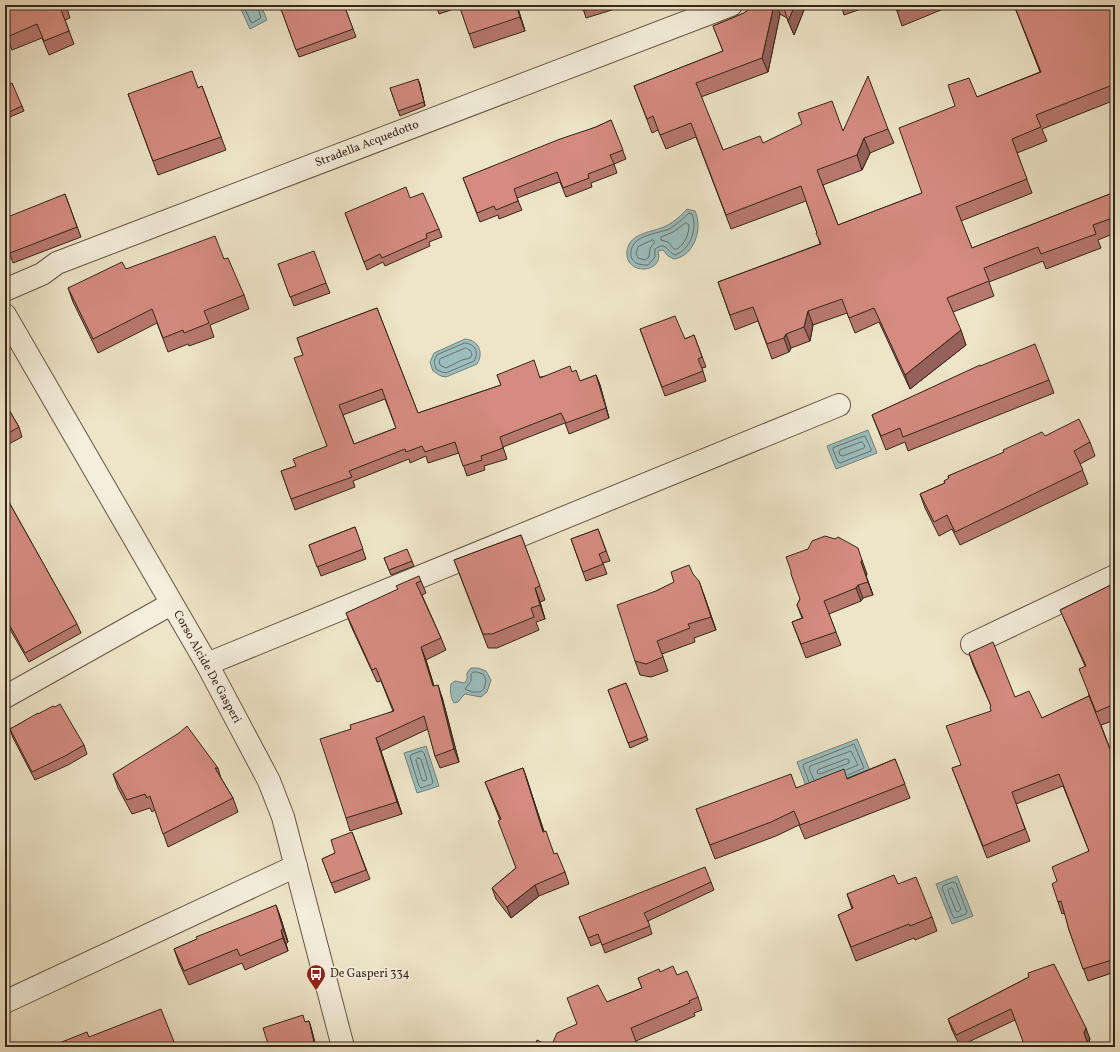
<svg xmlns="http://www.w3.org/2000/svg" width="1120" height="1052" viewBox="0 0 1120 1052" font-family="Vollkorn,serif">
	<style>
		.water { fill: #9bbdbd; stroke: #73807b }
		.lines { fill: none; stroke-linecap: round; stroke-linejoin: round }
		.shore { stroke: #68716b; stroke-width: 1 }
		.minor-casing { stroke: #645545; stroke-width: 24 }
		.tertiary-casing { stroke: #645545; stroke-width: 24 }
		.minor { stroke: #f4eedb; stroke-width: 22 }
		.tertiary { stroke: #f4eedb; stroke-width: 22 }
		.wall { fill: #b7786e; stroke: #362519; fill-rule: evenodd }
		.shaded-wall { fill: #95615a; stroke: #362519 }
		.building { fill: #d58b80; stroke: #362519; fill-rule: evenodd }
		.labels { text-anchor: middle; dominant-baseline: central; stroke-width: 3.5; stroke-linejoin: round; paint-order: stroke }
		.street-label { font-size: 12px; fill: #362519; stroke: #f4eedb }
		.poi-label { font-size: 12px; fill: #362519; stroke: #f4eedb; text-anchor: start }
	</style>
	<rect width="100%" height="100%" fill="#eee5c8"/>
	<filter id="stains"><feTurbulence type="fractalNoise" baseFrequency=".005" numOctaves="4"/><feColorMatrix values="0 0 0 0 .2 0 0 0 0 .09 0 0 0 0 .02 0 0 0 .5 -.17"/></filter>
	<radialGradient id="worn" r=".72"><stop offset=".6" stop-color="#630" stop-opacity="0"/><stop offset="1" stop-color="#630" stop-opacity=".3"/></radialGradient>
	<path class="water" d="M239 5H261L267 20 250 29Z
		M687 209 695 211C703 227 695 256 674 259L668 256 663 250 658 251C665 274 624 276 627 251 630 231 654 233 668 225 675 221 682 215 687 209Z
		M465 339C479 340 484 353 477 364L446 377 441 376 433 371 430 362 434 353Z
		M868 430 877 453 836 469 827 446Z
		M471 668H478L486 671 491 680 487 692 481 697 465 694 462 697 458 702 454 703C450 697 450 690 451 684L455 681 465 683 467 679V673Z
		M857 739 870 771 809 794 797 762Z
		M426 746 439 786 417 793 404 753Z
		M957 876 973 916 952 924 936 884Z"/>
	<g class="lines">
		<path class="shore" d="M243 5 251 22 252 23 261 18 257 5
			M689 213 692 214C698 229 690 250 675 255 666 251 667 241 655 249V257L648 265C644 265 640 265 636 263 632 260 630 256 631 252 632 235 657 234 669 229 676 225 683 219 689 213Z
			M686 223 689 225C689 235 685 243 677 249H674L668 242 661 240V237L673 232Z
			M653 240 655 242 650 248 649 257 645 260 638 258 636 253 638 247Z
			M465 343C476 344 479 353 474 361L446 373 442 372 436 369 434 361 437 355Z
			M466 348 471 351 472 355 470 358 462 360 446 368 440 365 439 361 440 359Z
			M865 436 871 449V451L840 463 838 462 833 450V448Z
			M862 442 865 446 864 448 843 456 840 455 839 452 840 450Z
			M473 672H477L483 674 486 680 484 689 480 692H472L465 689 471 681V675Z
			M422 751 424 753 433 782 432 784 421 788 419 786 410 757 411 755Z
			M418 758 421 759 427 779 425 781 422 780 416 760Z
			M847 759 849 760V763L820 774 817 773 818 770Z
			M814 780 809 769 810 766 851 751 858 765 846 770
			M809 782 803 766 804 764 854 744 864 768 848 775
			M953 882 956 883 967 912 966 914 955 918 953 917 942 888 943 886Z
			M952 888 961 909 958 912 956 911 948 891 949 889Z"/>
		<g class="minor-casing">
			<path id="minor" d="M5 290 42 274 57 263 731 5
				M972 644 1115 576
				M207 664 839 405
				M5 697 171 604
				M5 1002 296 866"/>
		</g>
		<g class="tertiary-casing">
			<path id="tertiary" d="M5 315 207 664 269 781 283 817 343 1047"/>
		</g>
		<use href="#minor" class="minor"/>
		<use href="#tertiary" class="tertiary"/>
	</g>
	<path class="wall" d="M5 5H66L70 18 65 20 74 44 49 55 42 38 12 50 5 31Z
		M344 5 356 37 299 57 281 9Z
		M436 5H517L525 31 474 48 460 7 439 14Z
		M582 5H628L586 18Z
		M755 5H806L794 35 787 18 780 14 768 72 701 97 723 150 763 143 843 131 888 129 894 143 870 153 862 170 823 185 838 225 922 193 977 97 1040 72 1014 5H1115V100L1042 129 1047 141 1017 153 1032 193 961 221 972 248 1115 192V233L1098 240 1101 248 1046 269 1043 261 989 282 994 296 953 312 966 345 910 389 879 322 855 333 847 313 813 325 810 341 791 348 789 352 772 359 758 321 735 330 718 282 820 244 817 233 806 201 731 229 696 137 666 149 658 130 652 133 634 86 723 51 713 26 744 13Z
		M841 5H872L844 15Z
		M895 5H953L902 26Z
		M420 84 425 106 400 116 390 88Z
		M5 86 22 106 24 111 5 119Z
		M202 86 226 150 158 175 128 94 198 88Z
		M611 120 626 159 614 164 617 173 591 183 592 187 566 197 560 182 517 198 522 210 499 219 498 215 480 222 463 178 596 127Z
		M65 194 81 237 13 263 5 241Z
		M410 198 439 229 442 237 429 242 430 246 385 266 383 262 367 270 345 213Z
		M224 259 244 295 249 309 210 325 214 337 189 346 188 344 168 352 157 323 98 353 73 302 68 288 126 269Z
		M278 264 326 283 330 293 294 306Z
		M377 308 418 413 501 385 497 375 540 377 573 372 580 381 596 375 600 385 609 418 569 434 565 423 503 447 507 459 484 466 485 470 467 476 459 453 428 463 426 456 410 463 409 459 353 481 355 487 295 510 281 471 296 466 327 446 303 355 297 338ZM385 399 396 428 354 444 343 415Z
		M640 329 685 339 694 335 706 367 702 368 706 381 665 396Z
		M980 366 1049 380 1054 393 908 451 905 442 886 450 872 415Z
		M5 403 19 427 22 437 5 446Z
		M1045 436 1090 442 1095 456 1080 464 1088 484 960 545 952 529 939 536 925 508 920 494 945 483 944 481 949 479 948 476Z
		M5 495 77 624 81 633 29 662 5 621Z
		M355 527 366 559 321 576 309 545Z
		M598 529 610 561 603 563 607 574 586 581 571 539Z
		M521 535 545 600 540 602 545 619 536 622 539 630 497 648H488L454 560Z
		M808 549 867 574 866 576 873 595 863 598 861 601 829 614 841 645 806 658 792 622 802 618 797 605 800 599Z
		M384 558 412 561 414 566 391 575Z
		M693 574 704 595 716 630 694 638 695 642 662 654 668 671 651 677 640 675 635 661 656 591Z
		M421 581 426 593 422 595 441 638 446 650 426 660 434 686 442 697 459 762 440 768 435 756 428 729 381 751 402 814 350 831 346 818 351 729 393 711 381 681 377 682 351 626 346 613Z
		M1115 583V720L1101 725 1115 762V972L1088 981 1069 930 1065 913 1062 914 1058 902 1057 881 1089 851 1063 786 1016 804 1030 841 987 858 952 768 961 765 991 711V706L973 665 969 653 1015 697 1042 718 1089 696 1085 666 1066 623 1060 610Z
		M626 683 648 740 630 748 608 690Z
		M38 714 84 745 87 754 68 765 35 780 13 738 10 729Z
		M895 759 910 798 805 839 799 825 776 836 715 859 696 809 796 788 848 778Z
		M218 768 221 778 233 798 238 812 168 847 155 810 152 812 150 808 132 814 118 788 113 774Z
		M523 768 544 831 554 854 565 872 569 884 539 896 511 918 496 899 492 888 516 868 500 820 485 782Z
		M5 823 7 828 5 829Z
		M352 832 370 879 335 893 322 859 335 853Z
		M711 882 714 890 648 921 652 934 605 953 601 942 591 946 579 917Z
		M898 884 932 917 937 931 915 940 914 938 856 961 838 915 852 909 847 894Z
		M276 905 281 919 288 942 286 944 288 951 245 970 242 963 189 985 179 963 174 949Z
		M660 972 677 975 698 997 702 1010 694 1013 695 1016 636 1041 551 1047 577 1024 607 1002 642 988 638 978Z
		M1029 977 1090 1039 1088 1044 1015 1020 960 1046 952 1030 948 1019Z
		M309 1021 312 1031 316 1047H269L305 1022Z"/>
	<path class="shaded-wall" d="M516 5H517L525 31 520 17Z
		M774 5H777L780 14 768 72 762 58Z
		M795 5H806L794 35 788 21Z
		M418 79 420 84 425 106 424 102Z
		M864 138 870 153 862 170 857 155Z
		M808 311 813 325 810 341 804 327Z
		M961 330 966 345 910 389 905 375Z
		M786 334 791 348 789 352 784 338Z
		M596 375 600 385 609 418 606 408Z
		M862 560 867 574 866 576 873 595 861 562Z
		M699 581 704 595 716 630 711 617Z
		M858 585 863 598 861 601 856 588Z
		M535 588 540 602 545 619 540 605Z
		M421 647 426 660 438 699 433 686Z
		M438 685 442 697 459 762 454 749Z
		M376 738 381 751 402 814 397 802Z
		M523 768 527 779 547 843 543 832Z
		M535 885 539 896 511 918 507 907Z
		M276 905 281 919 288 942 283 929Z
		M281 930 286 944 288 951 283 938Z
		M309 1021 312 1031 316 1047 314 1042Z
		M1086 1028 1090 1039 1088 1044 1084 1033Z"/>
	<path class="building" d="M5 5H63L60 7 69 31 44 41 37 24 7 37 5 30Z
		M283 5H344L353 29 296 50 281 9H284Z
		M459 5H516L520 17 469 34Z
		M582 5H602L583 11Z
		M755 5H774L762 58 696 83 723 150 760 136 763 143 802 124 798 113 832 101 843 131 868 76 888 129 864 138 857 155 817 170 838 225 922 193 899 128 955 106 948 85 969 78 977 97 1041 72 1014 5H1115V84L1036 115 1041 127 1012 139 1027 179 956 207 972 248 1115 192V217L1093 225 1096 234 1041 254 1038 247 984 268 989 281 947 298 961 330 905 375 874 308 849 318 842 299 808 311 804 327 786 334 784 338 767 344 753 307 730 315 718 282 821 244 816 233H817L801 186 726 215 691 123 660 135 653 116 647 119 634 86 723 51 713 26 744 13Z
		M783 5H795L788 21Z
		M895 5H913L897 11Z
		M192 71 198 88 202 86 221 137 153 161 128 94Z
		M418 79 424 102 398 111 390 88Z
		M12 83 22 106 5 114V86Z
		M611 120 623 150 610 155 614 164 588 174 589 178 563 188 557 172 514 189 518 201 496 210 494 206 477 213 463 178 560 139 596 127Z
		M406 187 410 198 423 193 439 229 426 234 427 238 382 258 380 254 364 262 345 213Z
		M65 194 77 227 10 253 5 241V218Z
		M215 236 224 259 228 258 244 295 204 311 209 323 184 333 183 330 163 338 152 309 93 339 68 288 122 262 126 269Z
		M314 251 326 283 290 297 278 264Z
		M377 308 418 413 501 385 497 375 534 360 540 378 570 366 572 372 576 370 580 381 596 375 606 408 566 423 561 413 500 437 503 448 481 456 482 460 463 466 455 442 425 452 422 446 406 452 405 449 349 471 352 477 291 499 281 471 296 466 293 459 327 446 294 358 303 355 297 338ZM382 389 396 428 354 444 339 405Z
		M675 316 685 339 694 335 702 357 698 359 703 371 662 387 640 329Z
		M1035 344 1049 380 903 437 900 428 881 436 872 415 980 365V366Z
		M5 403 19 427 5 435Z
		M1079 419 1090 442 1074 451 1083 470 955 532 947 515 934 522 920 494 945 483 944 481 949 478 948 476 1004 452 1003 450 1042 432 1045 436Z
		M5 495 77 624 25 653 5 617Z
		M355 527 363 549 317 567 309 545Z
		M598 529 606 551 599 554 603 564 583 572 571 539Z
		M521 535 540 586 535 588 540 605 531 608 534 617 492 634H483L454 560Z
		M825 536 835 539 838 537 858 548 862 560 861 562 868 582 858 585 856 588 824 601 836 632 801 644 792 622 803 618 797 605 800 599 791 574V571L786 557 808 549 812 541Z
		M407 549 412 561 389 570 384 558Z
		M689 565 693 574 699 581 711 617 688 624 690 628 657 641 663 657 646 664 635 661 617 605 656 591 674 582 671 572Z
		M419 576 421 581 416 583 441 638 421 647 433 686 438 685 454 749 435 756 424 716 376 738 397 802 346 818 320 739 351 729 350 725 394 711 376 668 372 670 346 613 398 589 396 586Z
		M1115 583V704L1096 712 1079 669 1086 666 1060 610Z
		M993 642 1015 697 1029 691 1042 718 1089 696 1115 762V959L1083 969 1069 930 1061 901 1058 902 1052 884 1057 881 1052 867 1089 851 1059 774 1012 792 1025 829 983 846 952 768 961 765 946 726 991 711 990 707 991 706 969 653Z
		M626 683 647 736 628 743 608 690Z
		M60 704 84 745 65 756 32 772 10 729 38 713V714L53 706 55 707Z
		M187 726 218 768H215L233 798 163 834 150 796 147 798 145 794 127 800 113 774 179 733Z
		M895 759 905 784 800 825 794 811 771 822 710 845 696 809 791 774 796 788 844 769 847 779Z
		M523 768 543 832 546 831 554 854 557 853 565 872 535 885 507 907 492 888 516 868 498 821 501 819 485 782Z
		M352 832 366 870 331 883 322 859 335 853 331 840Z
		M705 867 711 882 644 913 650 926 602 945 598 934 588 938 579 917Z
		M894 875 898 884 916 877 932 917 910 926 909 924 851 947 838 915 853 908 847 894Z
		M276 905 283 929 281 930 283 938 240 956 237 949 184 971 174 949 197 939 196 937Z
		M1054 964 1086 1028 1084 1033 1089 1047H1025L1011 1009 956 1035 948 1019 1029 977 1028 973Z
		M673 966 677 975 687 971 698 997 689 1001 690 1003 631 1028 638 1047H534L537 1040 551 1047 557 1033 577 1024 567 998 598 985 607 1002 642 988 638 978 659 969 660 972Z
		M161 1009 176 1047H49L87 1032 89 1037Z
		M303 1015 305 1022 309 1021 314 1042 301 1047H269L263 1028Z"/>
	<defs>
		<g id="bus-pin" transform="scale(1)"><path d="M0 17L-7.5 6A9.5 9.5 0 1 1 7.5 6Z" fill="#8f2418" stroke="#f4eedb"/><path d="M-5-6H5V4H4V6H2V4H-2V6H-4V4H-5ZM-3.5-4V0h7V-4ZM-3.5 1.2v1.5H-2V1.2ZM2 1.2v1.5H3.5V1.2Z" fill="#fff"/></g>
	</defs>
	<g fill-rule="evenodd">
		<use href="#bus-pin" x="316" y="974"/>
	</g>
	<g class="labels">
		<g class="street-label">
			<text transform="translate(367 144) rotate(-21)">Stradella Acquedotto</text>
			<text transform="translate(207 667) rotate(61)">Corso Alcide De Gasperi</text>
		</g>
		<g class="poi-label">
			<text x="330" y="974">De Gasperi 334</text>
		</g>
	</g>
	<rect width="1120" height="1052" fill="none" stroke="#eee5c8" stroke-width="20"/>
	<rect x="6" y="6" width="1108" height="1040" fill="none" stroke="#362519" stroke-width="2"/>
	<rect x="10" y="10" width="1100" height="1032" fill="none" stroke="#362519"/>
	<rect width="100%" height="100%" filter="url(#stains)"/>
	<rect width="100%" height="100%" fill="url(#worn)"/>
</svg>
